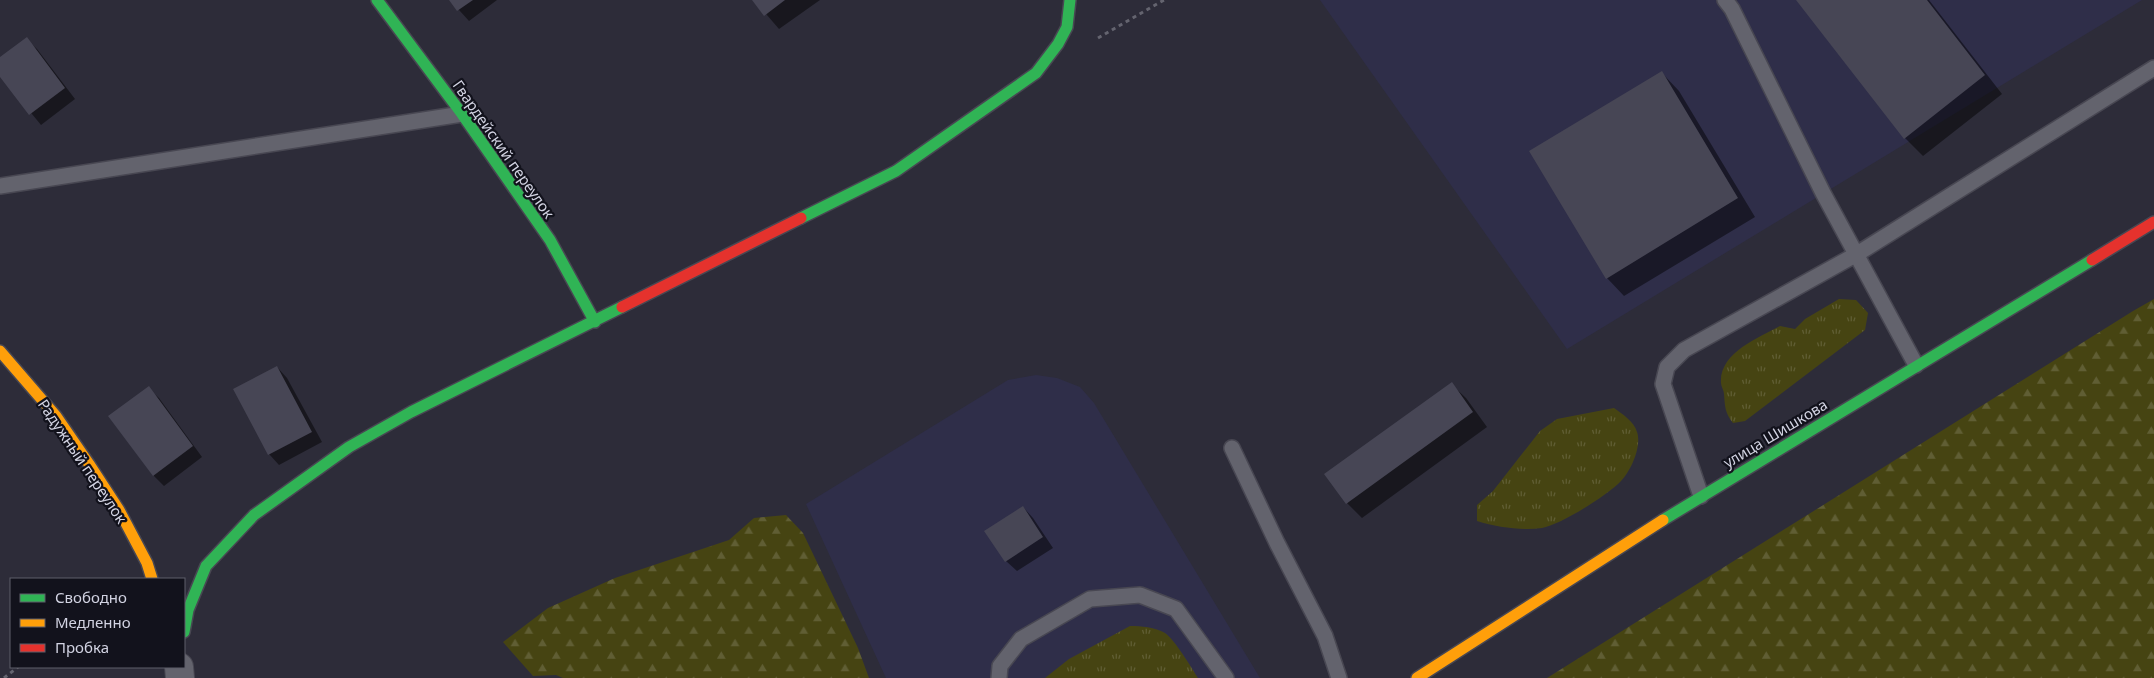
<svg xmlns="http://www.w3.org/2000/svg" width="2154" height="678" viewBox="0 0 2154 678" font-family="'Noto Sans',sans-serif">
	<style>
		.built { fill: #2f2e49 }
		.grass { fill: url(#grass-tufts) }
		.forest { fill: url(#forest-firs) }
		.shadow { fill: #0007 }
		.building { fill: #474655 }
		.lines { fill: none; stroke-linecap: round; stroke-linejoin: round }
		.lane-casing { stroke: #484752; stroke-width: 18 }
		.street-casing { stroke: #484752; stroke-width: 30 }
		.fast-casing { stroke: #484752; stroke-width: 14 }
		.slow-casing { stroke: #484752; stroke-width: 14 }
		.jam-casing { stroke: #484752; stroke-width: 14 }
		.path { stroke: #64646f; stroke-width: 3; stroke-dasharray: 4 4; stroke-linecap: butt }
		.lane { stroke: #63636d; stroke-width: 15 }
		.street { stroke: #63636d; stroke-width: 28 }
		.fast { stroke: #30b455; stroke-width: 11 }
		.slow { stroke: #ff9f0a; stroke-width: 11 }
		.jam { stroke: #e5322d; stroke-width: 11 }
		.labels { text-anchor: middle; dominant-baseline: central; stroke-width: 4.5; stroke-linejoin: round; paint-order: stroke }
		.street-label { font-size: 15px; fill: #d2d3e2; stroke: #12121c }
	</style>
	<defs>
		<pattern id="grass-tufts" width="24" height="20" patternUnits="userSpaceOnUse" patternTransform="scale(1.25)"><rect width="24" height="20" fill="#464412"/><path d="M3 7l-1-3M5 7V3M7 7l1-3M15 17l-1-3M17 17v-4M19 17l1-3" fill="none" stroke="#605e34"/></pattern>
		<pattern id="forest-firs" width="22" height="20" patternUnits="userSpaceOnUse" patternTransform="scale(1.25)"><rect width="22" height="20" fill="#464412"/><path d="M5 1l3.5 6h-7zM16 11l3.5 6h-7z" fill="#605e34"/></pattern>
	</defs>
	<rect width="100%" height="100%" fill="#2d2c39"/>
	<path class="built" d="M1320 0H2142L1567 349Z
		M1036 375 1057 378 1080 387 1094 403 1260 678H886L806 504 1008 380Z"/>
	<path class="grass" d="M1839 299 1856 300 1868 313 1865 330 1745 421 1733 423C1725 413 1725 407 1724 394 1724 390 1721 387 1721 383 1719 353 1758 338 1780 326L1795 329 1805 319Z
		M1614 408C1622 414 1634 421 1637 432 1642 446 1631 471 1621 481 1608 495 1560 525 1542 528 1521 531 1497 527 1477 521V505L1493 491 1540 431 1557 419Z
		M1130 626C1141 626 1155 627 1165 633 1175 640 1191 667 1198 678H1045L1069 659Z"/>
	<path class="forest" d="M2154 299V678H1547L2133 311Z
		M786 515 803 533 858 648 869 678H563L556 675 533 676 503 642 548 608 615 578 729 540 754 518Z"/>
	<path class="shadow" d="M450 0H497L469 21Z
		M754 0H820L779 29Z
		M1798 0H1929L2002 94 1923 156 1905 138Z
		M26 39 37 49 75 99 41 125 0 75V59Z
		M1662 73 1679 91 1755 217 1624 296 1607 278Z
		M277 367 287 378 322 442 279 465 269 454Z
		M1451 384 1466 398 1487 427 1362 518 1347 503Z
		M148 388 159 398 202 457 164 486 154 476 110 416Z
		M1023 507 1033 518 1053 548 1017 571 1006 561Z"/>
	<path class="building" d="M449 0H473L457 11Z
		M752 0H785L764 16Z
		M1796 0H1927L1985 75 1904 139Z
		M27 37 65 88 29 115 0 77V57Z
		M1662 71 1738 198 1606 279 1529 151Z
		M277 366 312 432 268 455 233 389Z
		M1452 382 1473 412 1346 504 1324 474Z
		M149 386 193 446 153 476 108 416Z
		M1023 506 1043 537 1005 562 984 531Z"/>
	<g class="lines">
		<g class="lane-casing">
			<path id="lane" d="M1725 0 1732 9 1823 193 1916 365
				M0 186 462 114
				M1232 448 1277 543 1325 636 1339 678
				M1701 496 1663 384 1667 367 1684 350 1857 254 2154 68
				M999 678 1000 666 1021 639 1090 599 1140 595 1176 609 1226 678"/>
		</g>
		<g class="street-casing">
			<path id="street" d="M179 667 180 678"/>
		</g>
		<g class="fast-casing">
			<path id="fast" d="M377 0 462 114 550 240 595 322
				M801 218 896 171 1036 73 1058 44 1067 27 1070 0
				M1663 520 2092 260
				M184 632 188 610 206 566 254 515 349 447 411 412 622 307"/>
		</g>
		<g class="slow-casing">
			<path id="slow" d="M0 351 56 416 89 464 119 510 147 563 152 579
				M1417 678 1663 520"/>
		</g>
		<g class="jam-casing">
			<path id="jam" d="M2092 260 2154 222
				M622 307 801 218"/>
		</g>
		<path class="path" d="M1098 38 1164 0
			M4 678 18 667"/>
		<use href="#lane" class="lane"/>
		<use href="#street" class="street"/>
		<use href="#fast" class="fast"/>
		<use href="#slow" class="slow"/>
		<use href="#jam" class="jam"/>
	</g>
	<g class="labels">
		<g class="street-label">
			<text transform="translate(504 149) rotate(55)">Гвардейский переулок</text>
			<text transform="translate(1775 433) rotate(-31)">улица Шишкова</text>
			<text transform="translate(83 461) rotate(56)">Радужный переулок</text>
		</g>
	</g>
	<rect x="10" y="578" width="175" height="90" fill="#12121c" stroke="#5f5f6b"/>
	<rect x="20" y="594" width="25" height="8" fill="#30b455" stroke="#5f5f6b"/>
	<text x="55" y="603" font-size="15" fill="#d2d3e2">Свободно</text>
	<rect x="20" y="619" width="25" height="8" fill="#ff9f0a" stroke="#5f5f6b"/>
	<text x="55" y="628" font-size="15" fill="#d2d3e2">Медленно</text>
	<rect x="20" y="644" width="25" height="8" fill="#e5322d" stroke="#5f5f6b"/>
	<text x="55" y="653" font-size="15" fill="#d2d3e2">Пробка</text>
</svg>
